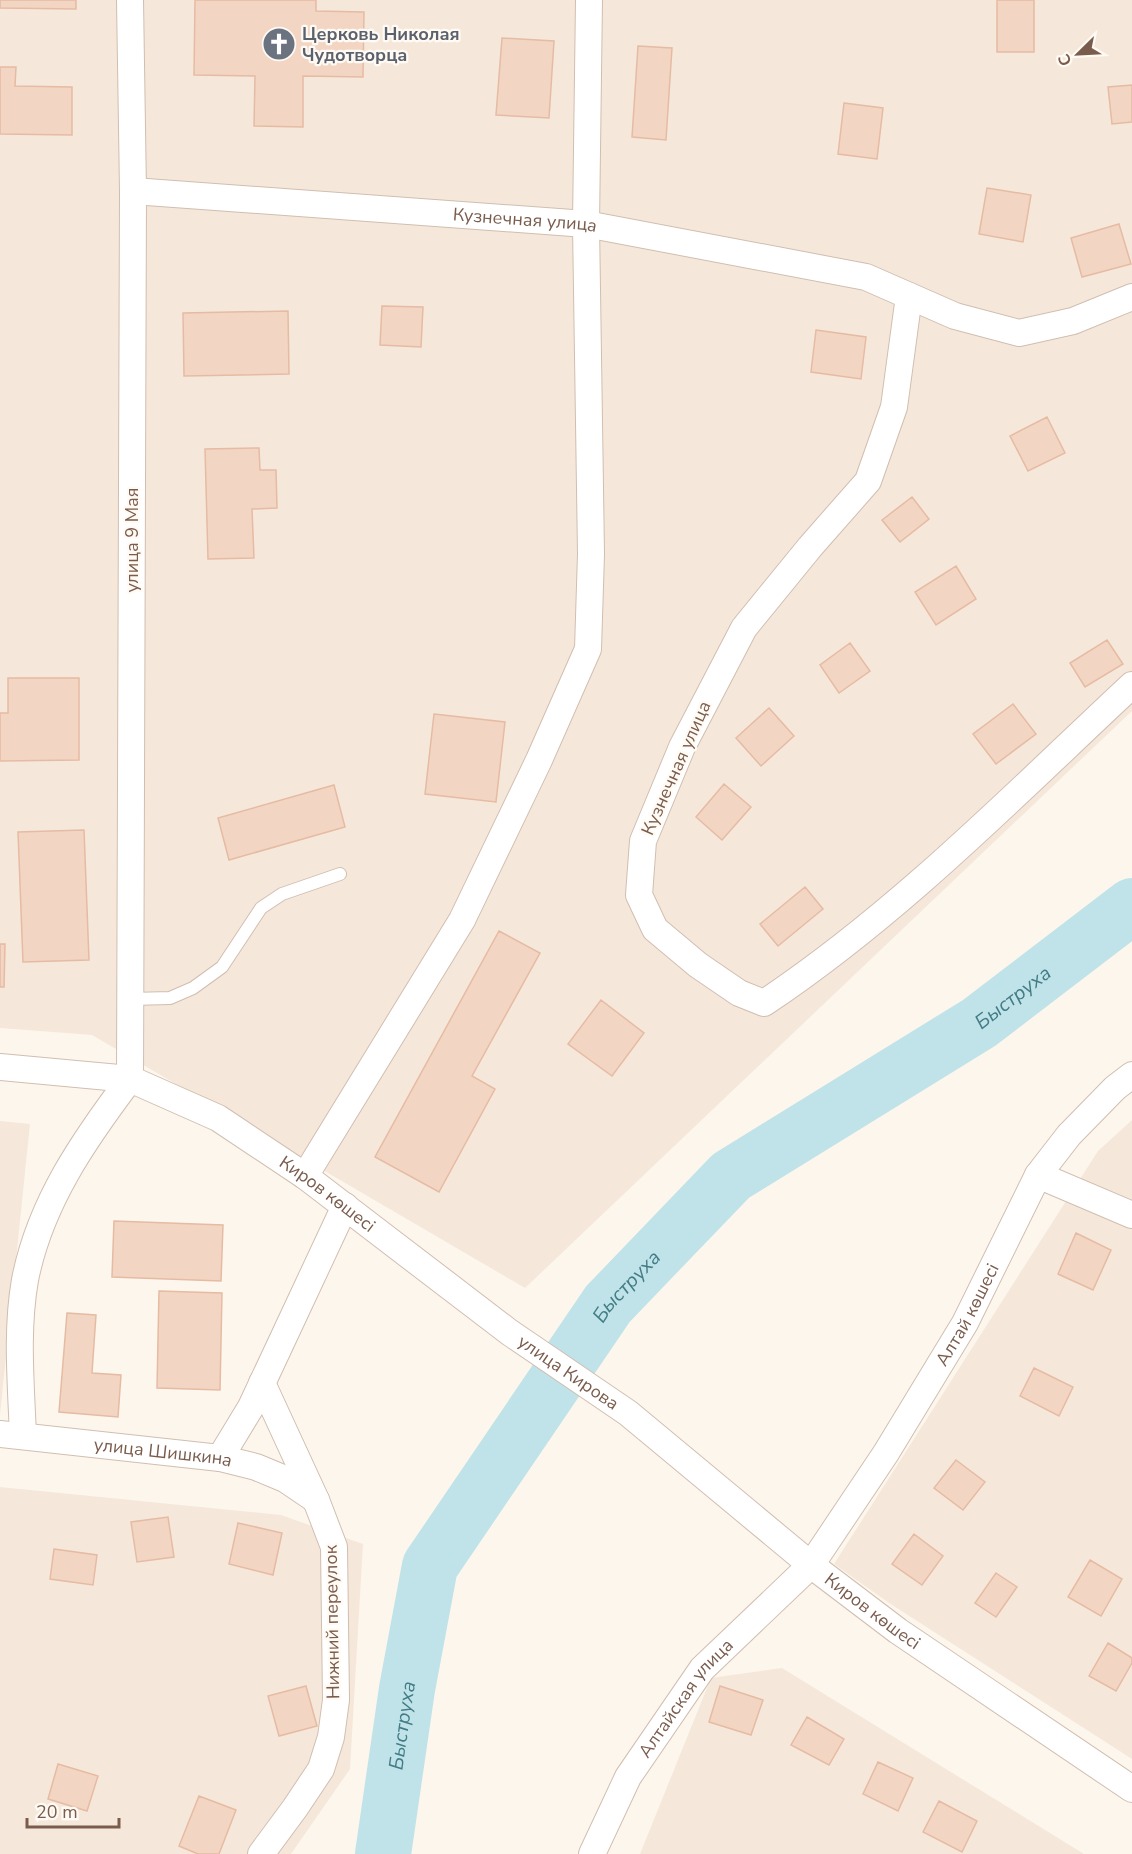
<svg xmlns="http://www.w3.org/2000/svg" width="1132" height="1854" viewBox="0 0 1132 1854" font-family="'Nunito Sans',sans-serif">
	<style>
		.residential { fill: #f5e8da }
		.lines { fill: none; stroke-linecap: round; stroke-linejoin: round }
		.river { stroke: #bfe3e8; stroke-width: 56 }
		.building { fill: #f3d5c3; stroke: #e6bba3; stroke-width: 1.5 }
		.lane-casing { stroke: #d1beb0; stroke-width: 14 }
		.street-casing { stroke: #d1beb0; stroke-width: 28 }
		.lane { stroke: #fff; stroke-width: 12 }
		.street { stroke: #fff; stroke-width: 26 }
		.labels { text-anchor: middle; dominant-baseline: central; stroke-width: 4.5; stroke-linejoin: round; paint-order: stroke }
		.worship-label { font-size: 18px; font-weight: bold; fill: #5b616d; stroke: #fffaf3; text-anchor: start }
		.street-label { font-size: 18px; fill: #7a5c4d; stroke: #fffaf3 }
		.water-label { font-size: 20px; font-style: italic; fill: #437c86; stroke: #fffaf3 }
	</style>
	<rect width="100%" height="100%" fill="#fdf6ec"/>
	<path class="residential" d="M0 0H1132V711L525 1288 92 1035 0 1028Z
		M1132 1120V1759L889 1603 834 1564 1098 1151Z
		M0 1121 30 1124 0 1415Z
		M0 1487 281 1515 363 1544 350 1769 291 1854H0Z
		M782 1668 1084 1854H640L711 1678Z"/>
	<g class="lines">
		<path class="river" id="s1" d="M383 1854 407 1689 430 1566 608 1304 731 1176 979 1023 1132 906"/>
	</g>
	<path class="building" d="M0 0H76V9L0 8Z
		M195 0H316V11L364 12 363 77 303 76V127L254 126 255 76 194 75Z
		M997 0H1034V52H997Z
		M502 38 554 41 549 118 496 115Z
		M638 46 672 48 666 140 632 137Z
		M0 67H16L15 86 72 87V135L0 134Z
		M1132 85V122L1112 124 1108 87Z
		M844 103 883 108 877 159 838 154Z
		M987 188 1031 195 1023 242 979 234Z
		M1119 224 1131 264 1082 277 1071 238Z
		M382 306 423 307 421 347 380 345Z
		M288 311 289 374 184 376 183 313Z
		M816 330 866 337 861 379 811 372Z
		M1047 417 1065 453 1028 471 1010 436Z
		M259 448 260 470H276L277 508 252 509 254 558 208 559 205 449Z
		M912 497 929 519 900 542 882 520Z
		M956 566 976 599 936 625 915 592Z
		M1107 640 1123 664 1085 687 1070 663Z
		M850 643 870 671 839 693 820 665Z
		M8 678H79V760L0 761V713H8Z
		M1013 704 1036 734 996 764 973 734Z
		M769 708 794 736 761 766 736 738Z
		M434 714 505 722 496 802 425 794Z
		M724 784 751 807 722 840 696 817Z
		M334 785 345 827 229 860 218 818Z
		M84 830 89 960 23 962 18 832Z
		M805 887 823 909 778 946 760 924Z
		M499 931 540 953 472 1076 495 1089 439 1192 375 1157Z
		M0 944H5L4 987H0Z
		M601 1000 644 1033 612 1076 568 1044Z
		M114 1221 223 1225 221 1281 112 1277Z
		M1076 1233 1111 1250 1093 1290 1058 1274Z
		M159 1291 222 1293 220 1390 157 1388Z
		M67 1313 96 1315 92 1373 121 1375 118 1417 59 1412Z
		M1034 1368 1073 1387 1059 1416 1020 1396Z
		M956 1460 985 1482 963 1510 934 1488Z
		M168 1517 174 1557 137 1562 131 1522Z
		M238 1523 282 1533 273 1575 229 1564Z
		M914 1534 943 1556 922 1585 892 1564Z
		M54 1549 97 1555 93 1585 50 1579Z
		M1090 1560 1122 1579 1101 1616 1068 1597Z
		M996 1573 1017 1587 996 1617 975 1603Z
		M1108 1643 1132 1658V1663L1116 1691 1089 1676Z
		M306 1686 317 1726 279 1736 268 1696Z
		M720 1686 763 1700 751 1735 709 1722Z
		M807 1717 844 1739 829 1765 791 1745Z
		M878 1762 913 1778 898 1811 863 1794Z
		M58 1764 98 1776 87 1811 48 1799Z
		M199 1796 236 1810 219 1854H198L179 1846Z
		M939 1801 977 1821 962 1852 923 1832Z"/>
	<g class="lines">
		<g class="lane-casing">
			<path id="lane" d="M131 999 170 998 193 988 222 967 261 908 282 894 340 874"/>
		</g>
		<g class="street-casing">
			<g id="street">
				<path d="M130 0 133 191 130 1079"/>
				<path id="s2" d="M133 191 586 224 866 277 955 316 1019 333 1073 321 1132 297"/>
				<path d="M909 296 894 407 868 481 810 547 744 628 682 747 643 841 639 895 655 929 698 965 739 993 764 1003C899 913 1014 795 1132 685"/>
				<path id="s3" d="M0 1067 130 1079 218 1118 305 1176 509 1332 628 1413 811 1565 898 1631 1132 1789"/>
				<path d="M1038 1175 1132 1215"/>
				<path d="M305 1176 462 920 539 760 588 649 591 554 586 224 589 0"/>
				<path id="s4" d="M0 1434 220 1458 256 1467 285 1479 316 1500"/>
				<path d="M23 1436C21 1384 16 1331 25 1280 40 1203 84 1140 130 1079"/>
				<path d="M220 1458 251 1407 345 1206"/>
				<path d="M261 1854 295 1808 321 1769 331 1737 336 1700 334 1547 316 1500 262 1383"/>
				<path id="s5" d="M592 1854 628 1777 702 1669 811 1565 886 1453 965 1323 1038 1175 1069 1135 1115 1088 1132 1075"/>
			</g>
		</g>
		<use href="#lane" class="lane"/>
		<use href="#street" class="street"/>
	</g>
	<defs>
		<g id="church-disc" transform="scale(1.725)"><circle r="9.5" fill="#6b7280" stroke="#fffaf3"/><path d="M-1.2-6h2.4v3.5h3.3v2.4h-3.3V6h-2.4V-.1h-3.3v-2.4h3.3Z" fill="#fff"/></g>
	</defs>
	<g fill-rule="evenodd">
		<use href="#church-disc" x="279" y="44"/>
	</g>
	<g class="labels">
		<g class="worship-label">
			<text x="302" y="34">Церковь Николая<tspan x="302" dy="21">Чудотворца</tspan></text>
		</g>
		<g class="street-label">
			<text stroke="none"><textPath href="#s2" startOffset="393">Кузнечная улица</textPath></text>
			<text transform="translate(132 540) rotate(-90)">улица 9 Мая</text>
			<text transform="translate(676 768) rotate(-66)">Кузнечная улица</text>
			<text stroke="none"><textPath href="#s3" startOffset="360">Киров көшесі</textPath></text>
			<text stroke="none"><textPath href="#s5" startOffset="662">Алтай көшесі</textPath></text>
			<text stroke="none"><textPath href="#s3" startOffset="660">улица Кирова</textPath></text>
			<text stroke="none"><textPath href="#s4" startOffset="164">улица Шишкина</textPath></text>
			<text stroke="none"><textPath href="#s3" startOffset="1047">Киров көшесі</textPath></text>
			<text transform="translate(332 1622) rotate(-91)">Нижний переулок</text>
			<text stroke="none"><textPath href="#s5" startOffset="183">Алтайская улица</textPath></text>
		</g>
		<g class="water-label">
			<text stroke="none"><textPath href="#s1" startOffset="1120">Быструха</textPath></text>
			<text stroke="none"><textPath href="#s1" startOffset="634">Быструха</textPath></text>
			<text stroke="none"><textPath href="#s1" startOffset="130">Быструха</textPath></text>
		</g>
	</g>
	<g transform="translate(1078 54) rotate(246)" stroke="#fffaf3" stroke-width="4.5" paint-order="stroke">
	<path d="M0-4.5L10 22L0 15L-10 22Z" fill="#7a5c4d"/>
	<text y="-9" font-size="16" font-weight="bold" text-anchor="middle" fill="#7a5c4d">С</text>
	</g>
	<path d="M27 1818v9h92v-9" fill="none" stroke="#7a5c4d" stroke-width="3"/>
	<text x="36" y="1818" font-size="18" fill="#7a5c4d" stroke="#fffaf3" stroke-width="4.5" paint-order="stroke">20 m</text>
</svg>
